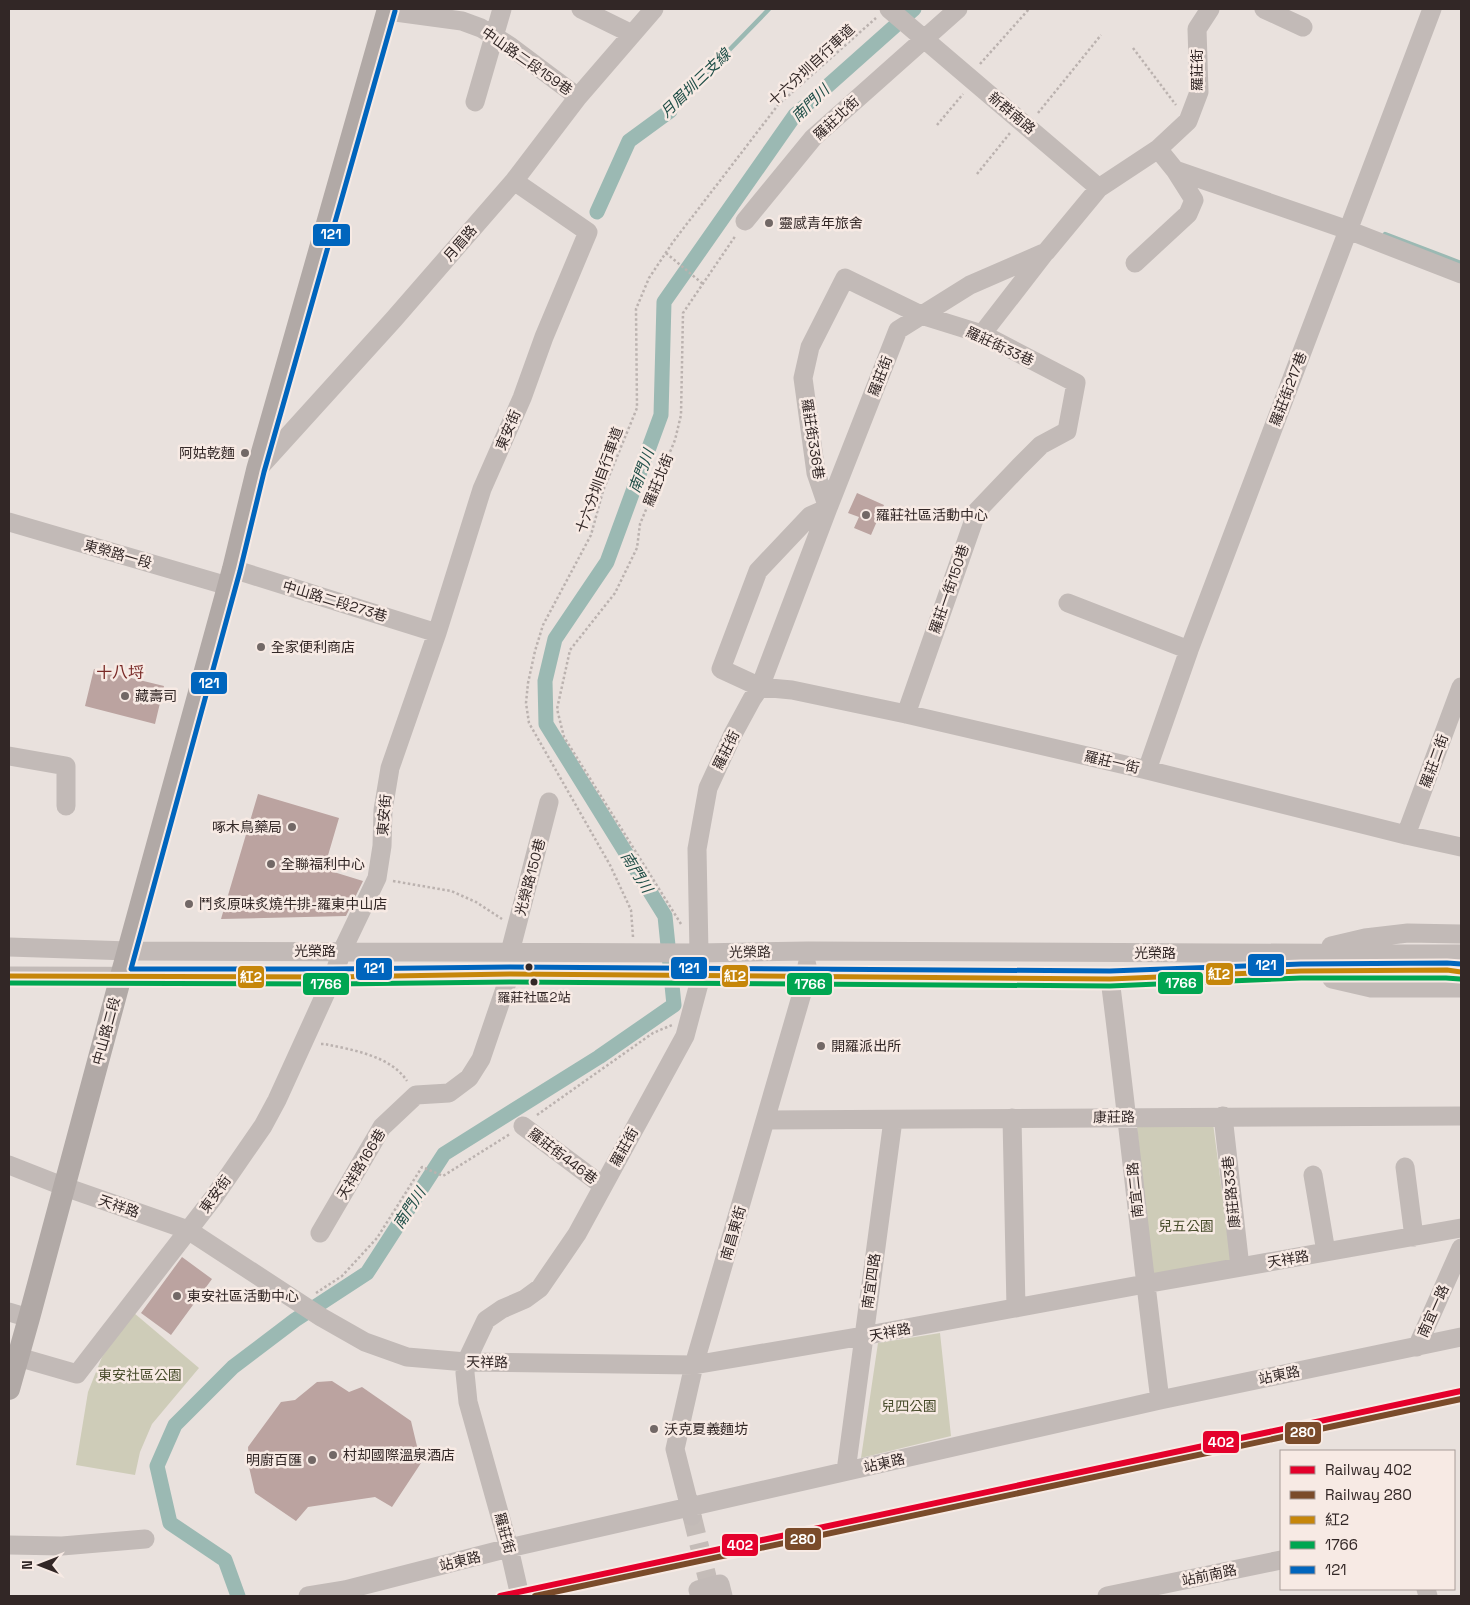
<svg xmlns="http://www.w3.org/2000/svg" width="1470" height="1605" viewBox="0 0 1470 1605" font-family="'Space Grotesk','Noto Sans TC',sans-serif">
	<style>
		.green { fill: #ceccb8 }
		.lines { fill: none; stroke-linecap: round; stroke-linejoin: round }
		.stream { stroke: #9bb9b3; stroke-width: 4.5 }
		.canal { stroke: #9bb9b3; stroke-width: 15 }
		.building { fill: #bba3a0 }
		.minor-tunnel { stroke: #c4bcb8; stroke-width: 19; stroke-dasharray: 19 9; stroke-linecap: butt }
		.path { stroke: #bbb2af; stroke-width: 2.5; stroke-dasharray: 2.5 2.5; stroke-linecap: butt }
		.minor { stroke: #c2bab7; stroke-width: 19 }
		.major { stroke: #b1a9a6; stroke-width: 22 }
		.bus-1-casing { stroke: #f7eae4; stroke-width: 9 }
		.bus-2-casing { stroke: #f7eae4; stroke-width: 9 }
		.bus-3-casing { stroke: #f7eae4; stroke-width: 9 }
		.bus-1 { stroke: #c6860a; stroke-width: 5 }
		.bus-2 { stroke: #00a651; stroke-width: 5 }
		.bus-3 { stroke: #0065bd; stroke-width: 5 }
		.rail-1-casing { stroke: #f7eae4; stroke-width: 10 }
		.rail-2-casing { stroke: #f7eae4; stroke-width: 10 }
		.rail-1 { stroke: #e4002b; stroke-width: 6 }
		.rail-2 { stroke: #7a4b2a; stroke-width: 6 }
		.poi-dot { fill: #726866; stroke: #f7eae4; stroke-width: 2 }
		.bus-dot { fill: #322726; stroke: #f7eae4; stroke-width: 2 }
		.labels { text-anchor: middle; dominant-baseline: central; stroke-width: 5; stroke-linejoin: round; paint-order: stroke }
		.bus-label { font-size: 13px; fill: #322726; stroke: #f7eae4 }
		.street-label { font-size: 14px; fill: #322726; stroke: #f7eae4 }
		.poi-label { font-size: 14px; fill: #322726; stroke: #f7eae4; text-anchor: start }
		.park-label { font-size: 14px; fill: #484d2c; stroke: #f7eae4 }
		.water-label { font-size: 15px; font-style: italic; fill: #204f48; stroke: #f7eae4 }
		.quarter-label { font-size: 16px; fill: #792a27; stroke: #f7eae4 }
		.line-badge { stroke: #f7eae4; stroke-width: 2 }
		.badge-label { font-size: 14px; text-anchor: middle; font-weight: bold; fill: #fff }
	</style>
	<rect width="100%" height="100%" fill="#e9e1dd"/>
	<path class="green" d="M1213 1123 1231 1262 1151 1276 1137 1126Z
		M134 1313 199 1368 152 1424 140 1452 135 1475 76 1465 88 1392 102 1357Z
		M940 1333 951 1436 861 1458 878 1343Z"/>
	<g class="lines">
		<path class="stream" d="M670 111 769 9
			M1385 234 1461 263"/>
		<path class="canal" d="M597 212 629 141 670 111
			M238 1596 225 1560 170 1523 157 1466 175 1425 233 1367 295 1320 367 1273 444 1154 599 1057 674 1005 665 916 546 724 545 681 555 639 607 562 661 415 664 302 795 115 914 9"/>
	</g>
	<path class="building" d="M857 493 884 505 871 535 854 528 859 517 848 513Z
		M94 669 164 686 155 724 85 706Z
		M258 794 339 818 324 869 363 881 346 916 221 919Z
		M182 1257 212 1279 171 1335 141 1313Z
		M332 1381 349 1392 362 1387 411 1421 421 1463 392 1507 375 1497 308 1507 296 1521 255 1493 249 1467 248 1447 281 1402 295 1400 317 1382Z"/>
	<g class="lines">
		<path class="minor-tunnel" d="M692 1516 710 1589"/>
		<path class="path" d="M1133 48 1176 105
			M980 64 1029 9
			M1038 113 1101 35
			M937 125 963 94
			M977 174 1010 133
			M666 253 703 284
			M393 881 451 891 476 902 502 919
			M681 924 564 737 557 709 570 650 615 593 637 548 640 524 675 440 681 415 683 313 736 235
			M633 937 631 910 610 865 529 723 526 703 528 683 535 651 543 625 591 535 603 491 637 408 636 309 649 278 673 242 778 105 876 18
			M321 1044H325C353 1050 391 1056 407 1081
			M537 1115 653 1033 672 1025
			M316 1293 342 1276 377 1238 422 1167 443 1176 510 1134"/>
		<path class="minor" d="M581 9 632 34
			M889 9 1099 188
			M1264 9 1303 27
			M388 11 462 21 481 28 510 46 578 97
			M475 102 502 9
			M1158 149 1175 170 1348 230 1461 274
			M745 221 813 138 958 9
			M1135 263 1188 214 1194 200 1175 170
			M982 334 1044 254
			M257 470 394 319 514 181 578 97 654 9
			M9 522 228 586
			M233 569 437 633
			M1068 603 1189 650
			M906 714 977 511 1019 467 1041 445 1067 431 1076 383 982 334 921 315 845 278 810 347 803 378 816 473 828 508 810 516 758 571 721 669 760 687 792 690 906 714 1147 770 1406 835 1461 847
			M9 756 66 766V806
			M1147 770 1189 650 1432 9
			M1406 835 1461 687
			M1331 946 1365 938 1408 933 1461 934
			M9 947 129 951 699 953 808 951 1461 954
			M510 952 549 802
			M9 976 333 977 510 974 1110 979 1301 971 1447 970 1461 972
			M1110 979C1128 1120 1142 1260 1160 1400
			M1332 979 1371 988H1461
			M1223 1116 1240 1267
			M1012 1118 1016 1308
			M766 1120 1461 1116
			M523 1126 603 1186
			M9 1165 65 1187 188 1230 321 1317 365 1342 407 1357 466 1362 694 1365 863 1336 1145 1284 1461 1228
			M1405 1167 1414 1237
			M1313 1175 1326 1252
			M320 1233 382 1127 416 1095 449 1093 469 1078 481 1059 510 974
			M9 1312 29 1318
			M1417 1347 1461 1248
			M18 1357 77 1374 214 1197 263 1126 277 1100 333 977 342 951 377 878 382 846 383 810 390 768 437 633 482 489 522 398 544 337 588 232 514 181
			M846 1471 893 1120
			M692 1516 675 1449 694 1365 807 976V965
			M9 1545 62 1546 145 1539
			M1426 1589 1428 1596
			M308 1596 345 1590 509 1548 1160 1400 1461 1337
			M520 1596 509 1548 468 1402 465 1373 466 1362 486 1320 502 1309 525 1299 540 1288 577 1234 685 1036 701 976 699 953 697 849 708 788 733 734 752 699 760 687 828 508 898 330 970 285 1046 252 1099 188 1158 149 1188 121 1199 92 1197 29 1210 9
			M700 1596 698 1590 720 1584 723 1596
			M1107 1596 1281 1560"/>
		<path class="major" d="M9 1389 29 1318 121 976 233 569 257 470 388 9"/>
		<g class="bus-1-casing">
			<path id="bus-1" d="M9 976 333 977 510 974 1110 979 1301 971 1447 970 1461 972"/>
		</g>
		<g class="bus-2-casing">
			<path id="bus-2" d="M9 983 333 984 510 982 1110 986 1301 978H1446L1460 979"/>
		</g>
		<g class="bus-3-casing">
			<path id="bus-3" d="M395 11 264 472 240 571 131 969H333L510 967 1110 971 1301 964 1447 963 1461 964"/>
		</g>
		<use href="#bus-1" class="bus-1"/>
		<use href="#bus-2" class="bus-2"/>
		<use href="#bus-3" class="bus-3"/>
		<g class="rail-1-casing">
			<path id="rail-1" d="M500 1596 1461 1391"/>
		</g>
		<g class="rail-2-casing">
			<path id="rail-2" d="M535 1596 1461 1399"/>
		</g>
		<use href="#rail-1" class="rail-1"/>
		<use href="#rail-2" class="rail-2"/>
	</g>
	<g class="poi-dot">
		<circle cx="769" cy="223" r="5"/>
		<circle cx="245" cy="453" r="5"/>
		<circle cx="866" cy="515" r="5"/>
		<circle cx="261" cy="647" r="5"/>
		<circle cx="125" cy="696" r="5"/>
		<circle cx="292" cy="827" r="5"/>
		<circle cx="271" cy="864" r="5"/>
		<circle cx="189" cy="904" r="5"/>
		<circle cx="821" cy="1046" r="5"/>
		<circle cx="177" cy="1296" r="5"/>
		<circle cx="654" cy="1429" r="5"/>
		<circle cx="333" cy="1455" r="5"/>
		<circle cx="312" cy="1460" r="5"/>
	</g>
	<g class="bus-dot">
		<circle cx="529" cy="967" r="4.5"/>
		<circle cx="534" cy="982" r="4.5"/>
	</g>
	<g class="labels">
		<g class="bus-label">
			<text x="534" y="997">羅莊社區2站</text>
		</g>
		<g class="street-label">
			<text transform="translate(527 61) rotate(35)">中山路二段159巷</text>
			<text transform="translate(811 65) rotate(-43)">十六分圳自行車道</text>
			<text transform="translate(1197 70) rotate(-90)">羅莊街</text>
			<text transform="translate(1012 113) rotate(40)">新群南路</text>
			<text transform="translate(836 118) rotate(-43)">羅莊北街</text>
			<text transform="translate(460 243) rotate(-49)">月眉路</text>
			<text transform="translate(1000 346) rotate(25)">羅莊街33巷</text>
			<text transform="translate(880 376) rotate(-69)">羅莊街</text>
			<text transform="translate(1288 389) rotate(-69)">羅莊街217巷</text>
			<text transform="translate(508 430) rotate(-67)">東安街</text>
			<text transform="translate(813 439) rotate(81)">羅莊街336巷</text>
			<text transform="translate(599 480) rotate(-70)">十六分圳自行車道</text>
			<text transform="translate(658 480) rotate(-68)">羅莊北街</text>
			<text transform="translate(118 554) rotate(16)">東榮路一段</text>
			<text transform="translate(949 589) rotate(-71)">羅莊一街150巷</text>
			<text transform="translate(335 601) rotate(17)">中山路二段273巷</text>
			<text transform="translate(726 750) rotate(-64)">羅莊街</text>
			<text transform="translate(1434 761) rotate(-70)">羅莊二街</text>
			<text transform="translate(1112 762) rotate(13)">羅莊一街</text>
			<text transform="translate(384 815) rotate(-85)">東安街</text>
			<text transform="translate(530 877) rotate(-75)">光榮路150巷</text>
			<text x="315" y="951">光榮路</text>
			<text transform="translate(750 952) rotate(-1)">光榮路</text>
			<text x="1155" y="953">光榮路</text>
			<text transform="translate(106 1031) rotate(-75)">中山路二段</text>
			<text transform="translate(1114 1117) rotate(-1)">康莊路</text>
			<text transform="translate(624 1147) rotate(-61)">羅莊街</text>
			<text transform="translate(563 1156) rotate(37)">羅莊街446巷</text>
			<text transform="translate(361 1164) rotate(-59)">天祥路166巷</text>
			<text transform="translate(1135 1190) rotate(-96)">南宜二路</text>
			<text transform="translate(1231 1192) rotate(-96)">康莊路33巷</text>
			<text transform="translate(215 1194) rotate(-54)">東安街</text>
			<text transform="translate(119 1206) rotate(19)">天祥路</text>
			<text transform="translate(733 1233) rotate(-74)">南昌東街</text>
			<text transform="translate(1288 1259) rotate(-10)">天祥路</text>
			<text transform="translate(871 1281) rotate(-82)">南宜四路</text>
			<text transform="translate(1433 1311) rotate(-66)">南宜一路</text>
			<text transform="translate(890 1332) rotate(-11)">天祥路</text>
			<text transform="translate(487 1362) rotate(1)">天祥路</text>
			<text transform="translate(1279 1375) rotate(-12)">站東路</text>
			<text transform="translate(884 1463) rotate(-13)">站東路</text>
			<text transform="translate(505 1533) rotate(75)">羅莊街</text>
			<text transform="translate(460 1561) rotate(-14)">站東路</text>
			<text transform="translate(1209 1575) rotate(-12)">站前南路</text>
		</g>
		<g class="poi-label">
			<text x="779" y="223">靈感青年旅舍</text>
			<text x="235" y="453" text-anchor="end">阿姑乾麵</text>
			<text x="876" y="515">羅莊社區活動中心</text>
			<text x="271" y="647">全家便利商店</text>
			<text x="135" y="696">藏壽司</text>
			<text x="282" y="827" text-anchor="end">啄木鳥藥局</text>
			<text x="281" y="864">全聯福利中心</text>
			<text x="199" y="904">鬥炙原味炙燒牛排-羅東中山店</text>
			<text x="831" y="1046">開羅派出所</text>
			<text x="187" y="1296">東安社區活動中心</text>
			<text x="664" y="1429">沃克夏義麵坊</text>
			<text x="343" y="1455">村却國際溫泉酒店</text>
			<text x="302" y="1460" text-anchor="end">明廚百匯</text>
		</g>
		<g class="park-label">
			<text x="1186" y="1226">兒五公園</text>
			<text x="140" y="1375">東安社區公園</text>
			<text x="909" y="1406">兒四公園</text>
		</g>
		<g class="water-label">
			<text transform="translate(695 83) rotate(-44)">月眉圳三支線</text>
			<text transform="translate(810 103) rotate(-44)">南門川</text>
			<text transform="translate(641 471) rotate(-70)">南門川</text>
			<text transform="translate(637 872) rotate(58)">南門川</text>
			<text transform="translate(409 1208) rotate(-57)">南門川</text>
		</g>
		<g class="quarter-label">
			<text x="120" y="672">十八埒</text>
		</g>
	</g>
	<g class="line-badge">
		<rect x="312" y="223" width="39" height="24" rx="5" fill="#0065bd"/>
		<rect x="190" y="671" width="38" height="24" rx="5" fill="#0065bd"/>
		<rect x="1247" y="953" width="38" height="24" rx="5" fill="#0065bd"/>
		<rect x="670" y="956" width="38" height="24" rx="5" fill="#0065bd"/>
		<rect x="355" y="957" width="38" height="24" rx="5" fill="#0065bd"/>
		<rect x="1205" y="962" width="29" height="24" rx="5" fill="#c6860a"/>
		<rect x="721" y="964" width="28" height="24" rx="5" fill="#c6860a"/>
		<rect x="237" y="965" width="28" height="24" rx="5" fill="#c6860a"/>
		<rect x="1157" y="971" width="47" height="24" rx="5" fill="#00a651"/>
		<rect x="302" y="972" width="48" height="24" rx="5" fill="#00a651"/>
		<rect x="786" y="972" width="47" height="24" rx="5" fill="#00a651"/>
		<rect x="1284" y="1421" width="38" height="24" rx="5" fill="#7a4b2a"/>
		<rect x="1202" y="1430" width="38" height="24" rx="5" fill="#e4002b"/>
		<rect x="784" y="1527" width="38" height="24" rx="5" fill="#7a4b2a"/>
		<rect x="721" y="1533" width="38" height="24" rx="5" fill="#e4002b"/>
	</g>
	<g class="badge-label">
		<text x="331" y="239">121</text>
		<text x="209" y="688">121</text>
		<text x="1266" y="970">121</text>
		<text x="689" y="973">121</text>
		<text x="374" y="973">121</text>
		<text x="1219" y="979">紅2</text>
		<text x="735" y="981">紅2</text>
		<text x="251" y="982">紅2</text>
		<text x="1181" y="988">1766</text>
		<text x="326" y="989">1766</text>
		<text x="810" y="989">1766</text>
		<text x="1303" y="1437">280</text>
		<text x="1221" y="1447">402</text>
		<text x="803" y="1544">280</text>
		<text x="740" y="1550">402</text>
	</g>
	<rect width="1470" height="1605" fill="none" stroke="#322726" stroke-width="20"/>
	<rect x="1280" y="1450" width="175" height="140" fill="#f7eae4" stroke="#a89c98"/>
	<rect x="1290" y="1466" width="25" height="8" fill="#e4002b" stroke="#a89c98"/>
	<text x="1325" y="1475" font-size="15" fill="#322726">Railway 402</text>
	<rect x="1290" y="1491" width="25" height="8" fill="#7a4b2a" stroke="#a89c98"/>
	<text x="1325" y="1500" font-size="15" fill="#322726">Railway 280</text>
	<rect x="1290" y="1516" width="25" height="8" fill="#c6860a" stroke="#a89c98"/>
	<text x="1325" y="1525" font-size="15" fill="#322726">紅2</text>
	<rect x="1290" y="1541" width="25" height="8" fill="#00a651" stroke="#a89c98"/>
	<text x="1325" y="1550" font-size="15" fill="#322726">1766</text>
	<rect x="1290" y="1566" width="25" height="8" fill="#0065bd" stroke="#a89c98"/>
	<text x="1325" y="1575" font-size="15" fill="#322726">121</text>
	<g transform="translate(40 1565) rotate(270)" stroke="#f7eae4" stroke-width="4" paint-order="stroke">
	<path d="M0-4L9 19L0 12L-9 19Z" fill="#322726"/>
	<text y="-8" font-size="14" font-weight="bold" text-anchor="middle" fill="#322726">N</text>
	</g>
</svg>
